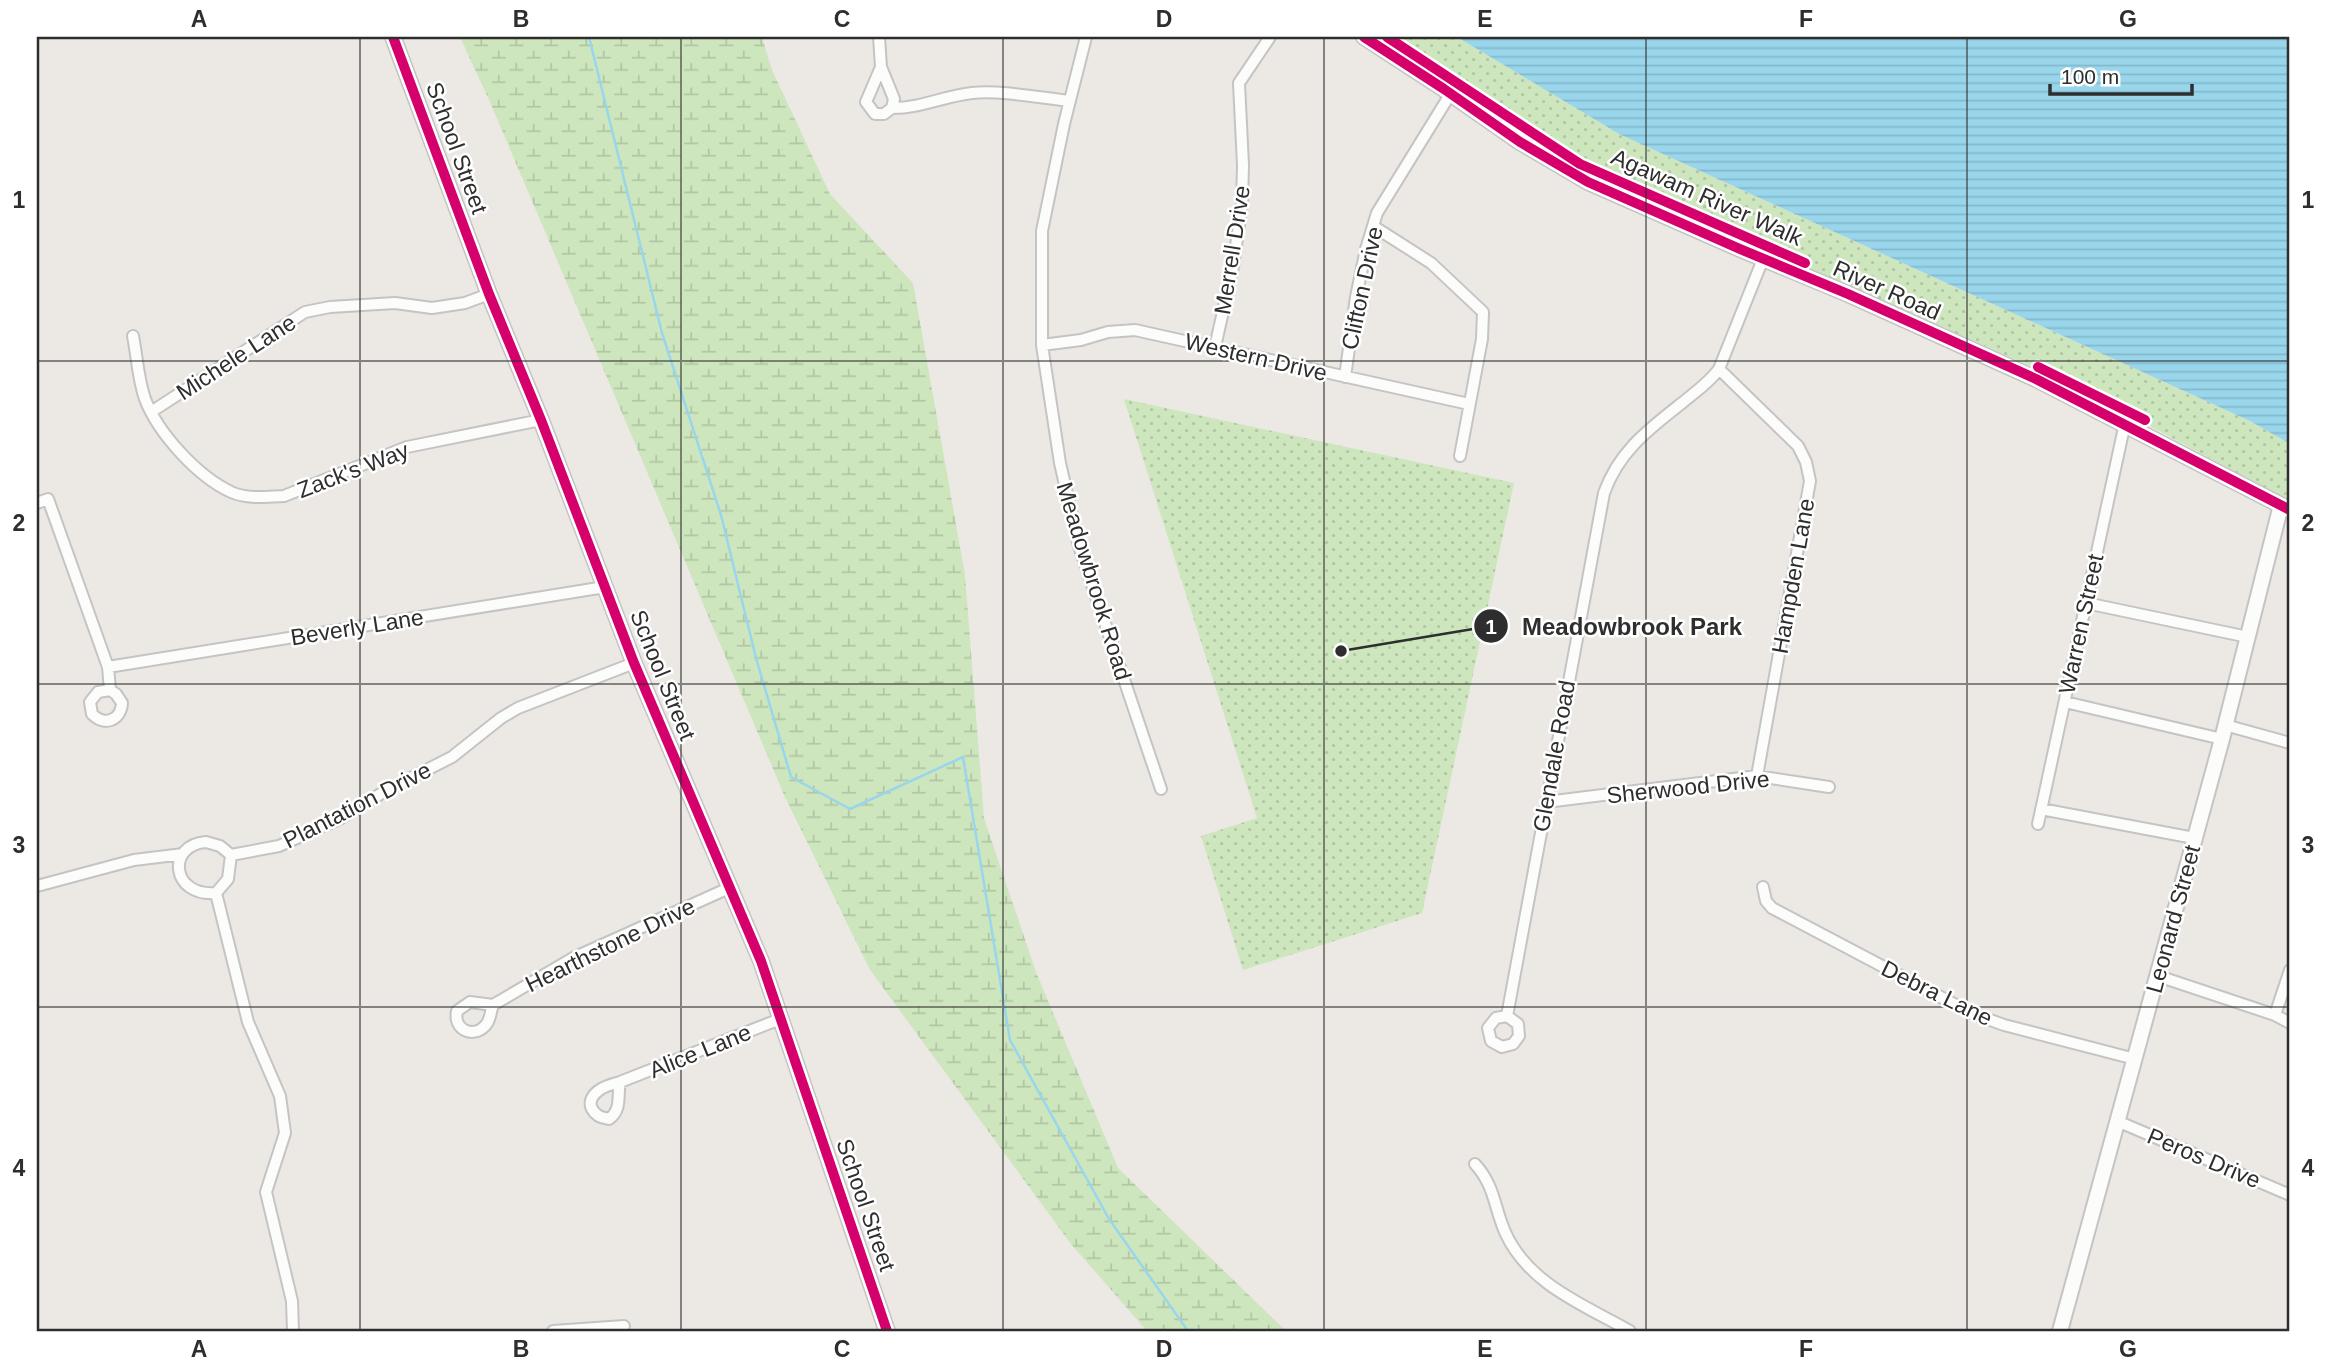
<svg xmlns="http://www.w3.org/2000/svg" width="2327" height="1368" viewBox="0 0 2327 1368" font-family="Helvetica,sans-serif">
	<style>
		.grass { fill: url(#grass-dots) }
		.wetland { fill: url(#wetland-marsh) }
		.water { fill: url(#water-rules) }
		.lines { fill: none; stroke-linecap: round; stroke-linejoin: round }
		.stream { stroke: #99d6ec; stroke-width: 2.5 }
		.minor-casing { stroke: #c5c4c5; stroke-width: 14 }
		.tertiary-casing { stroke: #c5c4c5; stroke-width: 18 }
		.minor { stroke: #fcfcfb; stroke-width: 10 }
		.tertiary { stroke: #fcfcfb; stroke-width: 14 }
		.cycleway-casing { stroke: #fff; stroke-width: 15 }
		.cycleway { stroke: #d6006c; stroke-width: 10 }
		.grid { fill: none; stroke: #2e2e2e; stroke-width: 2; stroke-opacity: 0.55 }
		.labels { text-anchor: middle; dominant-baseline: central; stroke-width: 5; stroke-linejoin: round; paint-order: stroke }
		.street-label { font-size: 23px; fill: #2e2e2e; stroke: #fff }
		.leader { fill: none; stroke: #2e2e2e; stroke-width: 2.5 }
		.callout-dot { fill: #2e2e2e; stroke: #fff; stroke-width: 2.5 }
		.mark-label { font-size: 21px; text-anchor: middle; font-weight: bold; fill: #fff }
		.callout-label { font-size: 24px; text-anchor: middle; font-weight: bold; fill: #2e2e2e; stroke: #fff; stroke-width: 5; stroke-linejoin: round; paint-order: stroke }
		.neatline { fill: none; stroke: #2e2e2e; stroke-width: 2.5 }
		.grid-label { font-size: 23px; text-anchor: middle; font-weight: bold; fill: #2e2e2e }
	</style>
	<defs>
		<pattern id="grass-dots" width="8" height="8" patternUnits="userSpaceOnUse" patternTransform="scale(1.75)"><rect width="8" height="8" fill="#cee6be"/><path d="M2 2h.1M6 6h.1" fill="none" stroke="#b1c6a4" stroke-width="1.8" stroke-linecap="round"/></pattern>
		<pattern id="wetland-marsh" width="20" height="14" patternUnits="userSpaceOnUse" patternTransform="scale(1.75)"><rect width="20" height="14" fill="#cee6be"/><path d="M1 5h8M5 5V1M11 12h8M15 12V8" fill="none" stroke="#b1c6a4"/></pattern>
		<pattern id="water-rules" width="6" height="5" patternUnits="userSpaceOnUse" patternTransform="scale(1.75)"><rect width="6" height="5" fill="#99d6ec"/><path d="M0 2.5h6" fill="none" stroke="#84b8cb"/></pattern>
	</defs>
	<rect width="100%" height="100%" fill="#ece8e4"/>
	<path class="grass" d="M1381 37H1457L1619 134 2250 421 2290 444V501L2073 385 1578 166Z
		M1124 399 1514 483 1422 913 1243 970 1201 836 1257 818Z"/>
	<path class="wetland" d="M460 37H762L772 70 830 194 913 283 965 575 984 818 1036 972 1118 1168 1286 1331H1147L1071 1244 870 970 785 797 490 102Z"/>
	<path class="water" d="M1457 37H2290V444L2250 421 1619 134Z"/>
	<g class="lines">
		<path class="stream" d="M589 37 662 333 721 515 756 658 791 777 850 809 963 757 1010 1040 1109 1219 1188 1331"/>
		<g class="minor-casing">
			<path id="minor" d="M879 37 881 67 894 99 892 108C922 108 944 96 972 93 1001 90 1041 98 1070 101
				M1086 37 1064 124 1042 231V345L1060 463 1079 546 1161 789
				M881 67 866 102 875 114H884L892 108
				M1373 226 1431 263 1483 312 1482 339 1460 456
				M133 336C137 356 138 379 145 399 158 433 197 476 231 492 246 499 267 497 284 496L407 447 541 420
				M1042 345 1081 340 1108 332 1135 330 1469 404
				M1215 347 1233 267 1242 204 1243 165 1239 83 1270 37
				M1719 369 1798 446 1806 462 1810 481 1757 776
				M1345 377 1356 297 1366 249 1377 213 1451 93
				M151 412 305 312 330 307 395 303 432 308 465 303 489 294
				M37 503 48 499 108 667 110 690 116 694 122 703C121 720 105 727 92 714L90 702 98 692 110 690
				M2086 603 2248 637
				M108 667 605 587
				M2065 702 2222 739
				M2225 725 2290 743
				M1546 802 1757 776 1829 787
				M2041 809 2194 838
				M2038 824 2125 423
				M206 842 220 846 231 855 228 879 216 893C171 897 166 845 206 842Z
				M231 855 279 846 341 818 387 790 452 757 501 718 518 708 634 663
				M37 886 134 860 183 854
				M1763 887 1766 901 1772 908 1971 1013 2004 1025 2135 1059
				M216 893 248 1022 280 1096 285 1133 266 1192 292 1301 293 1331
				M2158 976 2275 1015 2290 1023
				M493 1005C490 1012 491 1020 485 1026 472 1039 453 1029 457 1011L470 1002 493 1005 573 958 729 888
				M2275 1015 2290 970
				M1507 1016 1518 1024 1519 1036 1513 1044 1502 1047 1491 1041 1488 1028 1496 1018 1507 1016 1604 493C1619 451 1649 429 1682 403 1695 392 1709 383 1719 369L1763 259
				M620 1082C612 1084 604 1086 598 1091 583 1103 593 1117 609 1119 622 1110 617 1096 620 1082L780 1019
				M2117 1121 2290 1195
				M1475 1164C1495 1186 1494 1207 1505 1232 1528 1284 1584 1305 1630 1331
				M553 1331 624 1326"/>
		</g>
		<g class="tertiary-casing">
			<path id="tertiary" d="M393 37 489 294 541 420 634 663 761 961 887 1331
				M1364 37 1444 89 1520 142 1588 182 1740 249 1848 294 2036 379 2290 510
				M2060 1331 2222 739 2281 505"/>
		</g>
		<use href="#minor" class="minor"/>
		<use href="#tertiary" class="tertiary"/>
		<g class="cycleway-casing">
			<path id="cycleway" d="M393 37 489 294 541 420 634 663 761 961 887 1331
				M1364 37 1444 89 1520 142 1588 182 1740 249 1848 294 2036 379 2290 510
				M1387 37 1580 164 1805 263
				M2038 367 2145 420"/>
		</g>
		<use href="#cycleway" class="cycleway"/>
	</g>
	<path class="grid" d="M360 37V1331M681 37V1331M1003 37V1331M1324 37V1331M1646 37V1331M1967 37V1331M37 361H2290M37 684H2290M37 1007H2290"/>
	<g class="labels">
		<g class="street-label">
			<text transform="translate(457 148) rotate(70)">School Street</text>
			<text transform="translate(1707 197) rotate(24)">Agawam River Walk</text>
			<text transform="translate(1232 250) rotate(-81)">Merrell Drive</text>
			<text transform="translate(1362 288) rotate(-78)">Clifton Drive</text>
			<text transform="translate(1887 290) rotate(24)">River Road</text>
			<text transform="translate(236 357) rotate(-33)">Michele Lane</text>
			<text transform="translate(1256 357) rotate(13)">Western Drive</text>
			<text transform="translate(353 470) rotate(-21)">Zack's Way</text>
			<text transform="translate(1793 576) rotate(-80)">Hampden Lane</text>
			<text transform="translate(1094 581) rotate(73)">Meadowbrook Road</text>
			<text transform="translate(2081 624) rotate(-78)">Warren Street</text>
			<text transform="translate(357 627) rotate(-9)">Beverly Lane</text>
			<text transform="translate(663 675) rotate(68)">School Street</text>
			<text transform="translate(1554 756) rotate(-80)">Glendale Road</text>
			<text transform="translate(1688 787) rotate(-6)">Sherwood Drive</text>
			<text transform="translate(357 805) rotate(-27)">Plantation Drive</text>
			<text transform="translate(2173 919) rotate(-75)">Leonard Street</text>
			<text transform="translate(610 945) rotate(-26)">Hearthstone Drive</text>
			<text transform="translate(1937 993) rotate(26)">Debra Lane</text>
			<text transform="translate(700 1051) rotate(-22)">Alice Lane</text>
			<text transform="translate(2204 1158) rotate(23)">Peros Drive</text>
			<text transform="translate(866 1205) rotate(71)">School Street</text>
		</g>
	</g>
	<path class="leader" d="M1341 651L1491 626"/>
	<g class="callout-dot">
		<circle cx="1341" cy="651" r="7"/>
		<circle cx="1491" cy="626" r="18"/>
	</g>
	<g class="mark-label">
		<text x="1491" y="634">1</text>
	</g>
	<g class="callout-label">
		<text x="1632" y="635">Meadowbrook Park</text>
	</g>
	<rect width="2327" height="1368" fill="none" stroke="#ffffff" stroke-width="77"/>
	<path d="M2050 84v10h142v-10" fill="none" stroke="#2e2e2e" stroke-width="3.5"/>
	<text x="2061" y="84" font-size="21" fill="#2e2e2e" stroke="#ffffff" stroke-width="5" paint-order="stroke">100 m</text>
	<rect x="38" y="38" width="2250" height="1292" class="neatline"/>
	<g class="grid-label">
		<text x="199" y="27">A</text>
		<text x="521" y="27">B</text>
		<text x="842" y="27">C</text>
		<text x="1164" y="27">D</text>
		<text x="1485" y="27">E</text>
		<text x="1806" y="27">F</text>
		<text x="2128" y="27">G</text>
		<text x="19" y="208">1</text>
		<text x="2308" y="208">1</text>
		<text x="19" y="531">2</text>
		<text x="2308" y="531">2</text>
		<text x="19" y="853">3</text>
		<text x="2308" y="853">3</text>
		<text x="19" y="1176">4</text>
		<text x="2308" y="1176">4</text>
		<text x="199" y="1357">A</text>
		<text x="521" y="1357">B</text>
		<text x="842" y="1357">C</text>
		<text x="1164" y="1357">D</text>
		<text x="1485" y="1357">E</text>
		<text x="1806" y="1357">F</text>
		<text x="2128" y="1357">G</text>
	</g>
</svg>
